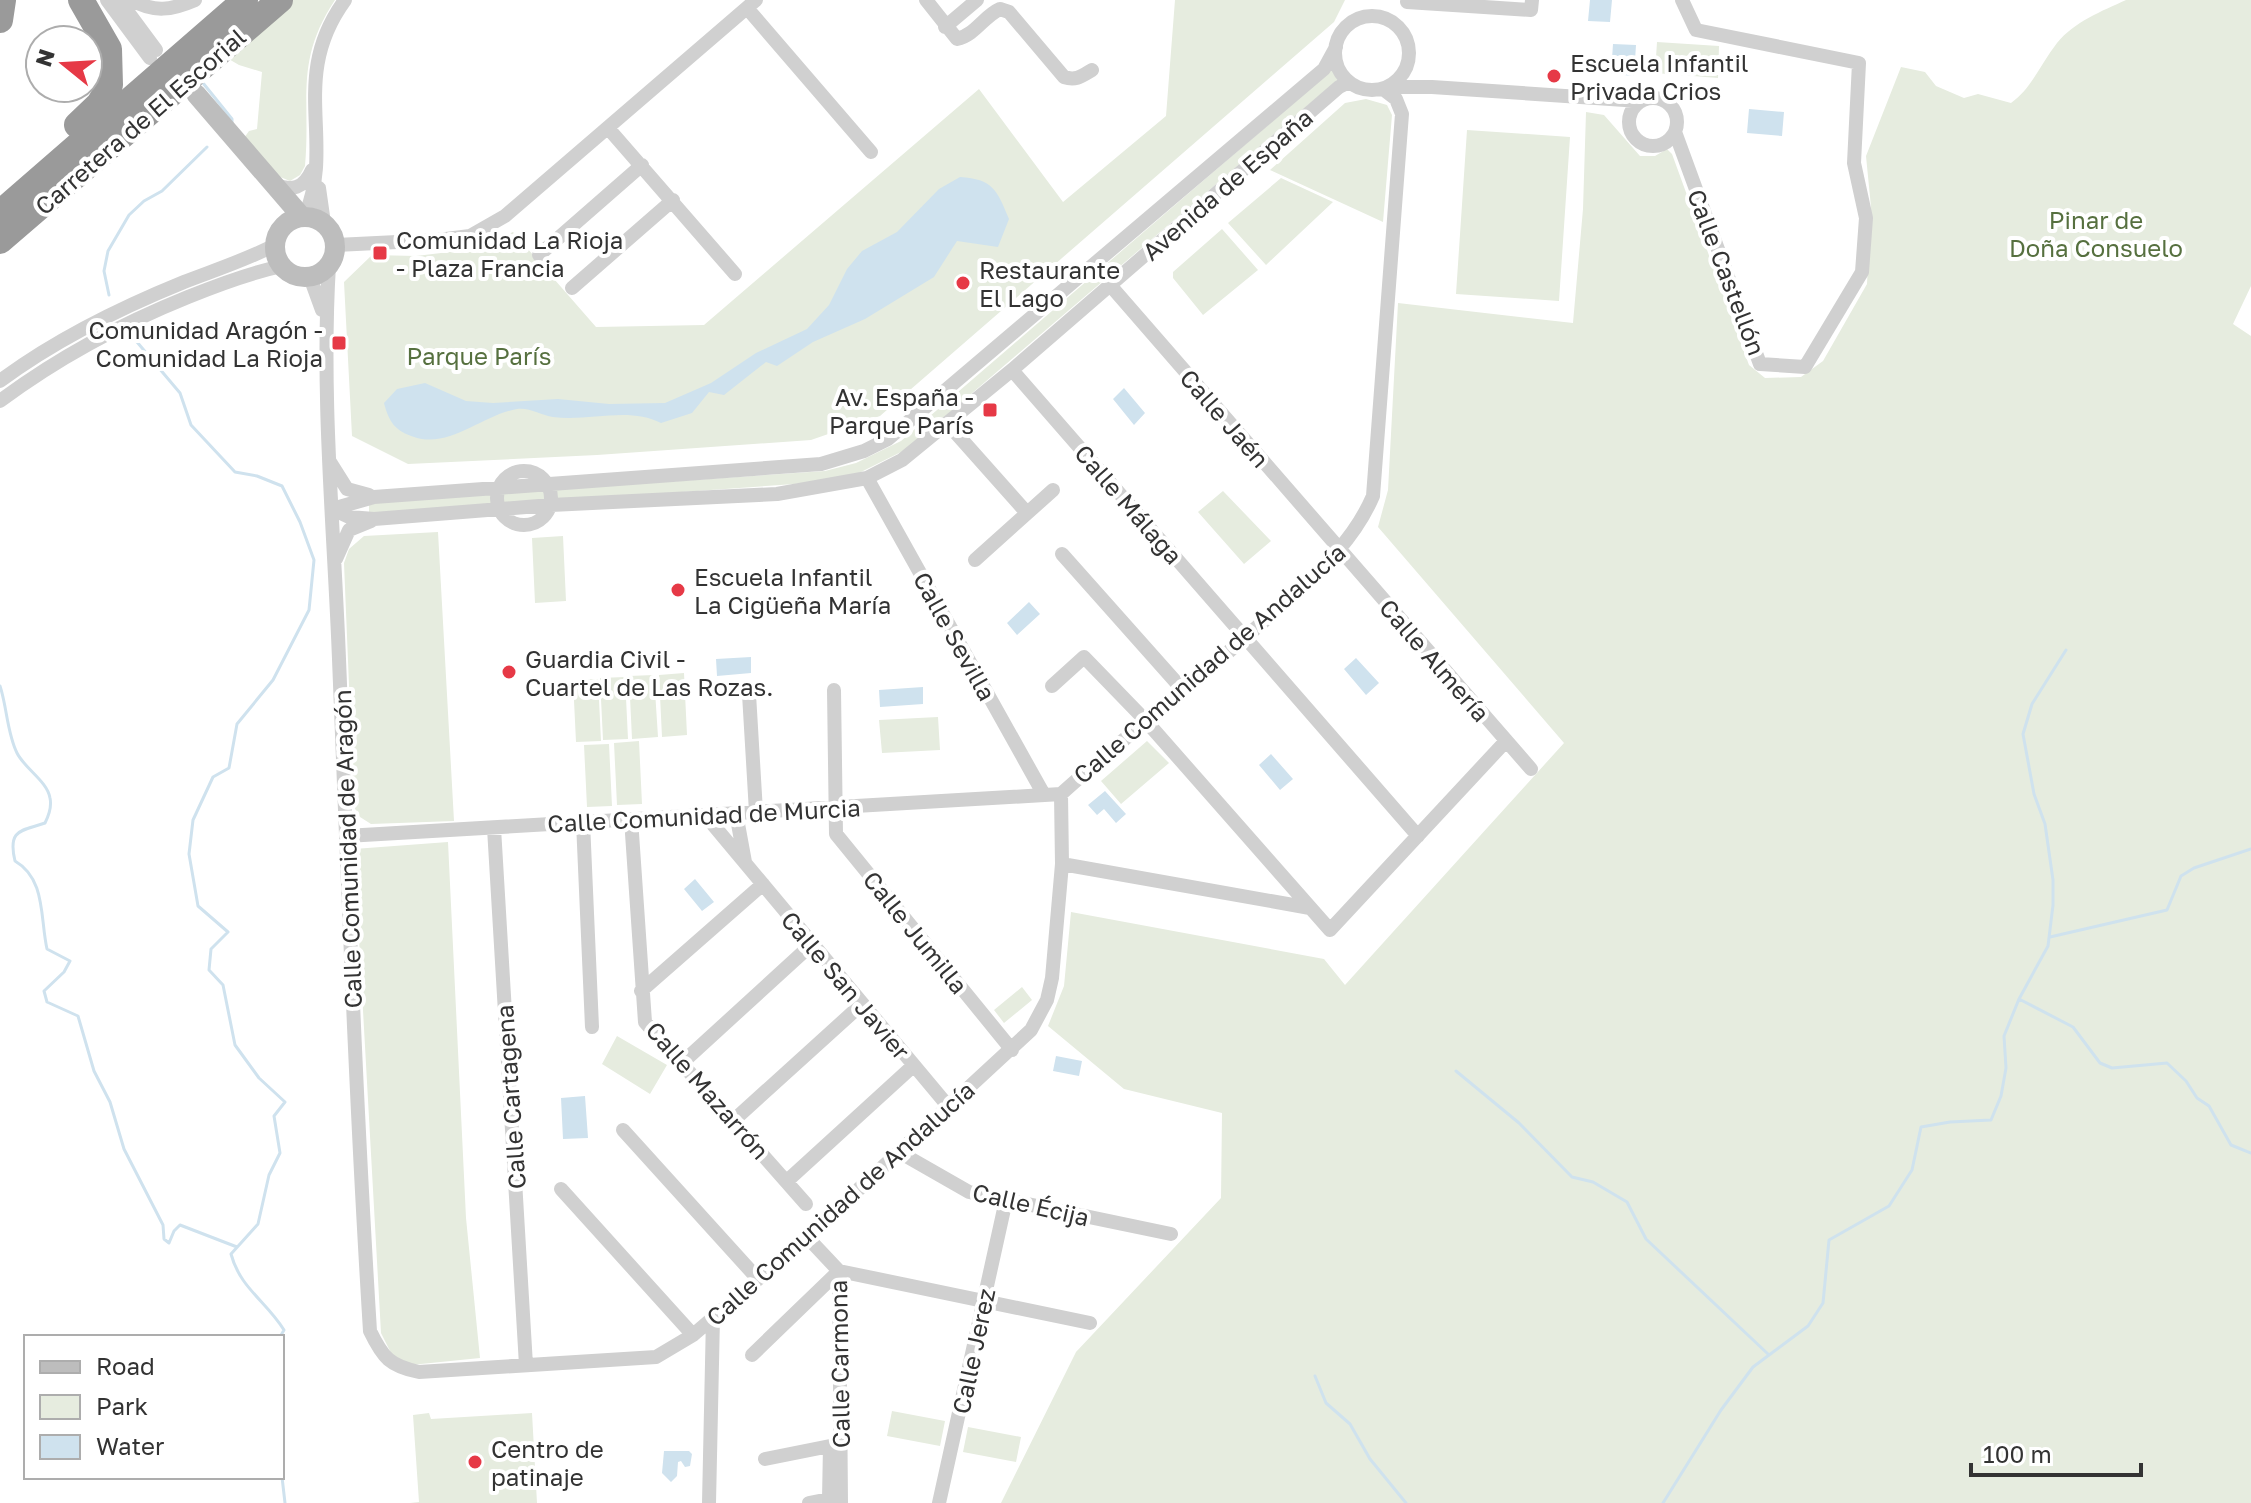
<svg xmlns="http://www.w3.org/2000/svg" width="2251" height="1503" viewBox="0 0 2251 1503" font-family="'Golos Text',sans-serif">
	<style>
		.green { fill: #e6ecdf }
		.water { fill: #cfe2ee }
		.lines { fill: none; stroke-linecap: round; stroke-linejoin: round }
		.stream { stroke: #cfe2ee; stroke-width: 3 }
		.street { stroke: #d0d0d0; stroke-width: 14 }
		.secondary { stroke: #bdbdbd; stroke-width: 20 }
		.highway { stroke: #9a9a9a; stroke-width: 26 }
		.poi-dot { fill: #e63946; stroke: #fff; stroke-width: 3 }
		.labels { text-anchor: middle; dominant-baseline: central; stroke-width: 8; stroke-linejoin: round; paint-order: stroke }
		.poi-label { font-size: 24px; fill: #333; stroke: #fff; text-anchor: start }
		.street-label { font-size: 24px; fill: #333; stroke: #fff }
		.park-label { font-size: 24px; fill: #56703f; stroke: #fff }
	</style>
	<rect width="100%" height="100%" fill="#fff"/>
	<path class="green" d="M293 0H335C294 62 311 99 305 166L300 175 290 181 273 174 244 138 249 131 257 129 262 72 239 65 227 58Z
		M1175 0H1345L1334 22 880 416 811 440 597 455 408 464 352 436 344 282 372 255 416 256 474 249 513 232 596 327 704 325 979 89 1063 202 1166 116Z
		M2126 0H2251V286L2233 324 2251 336V1503H1001L1076 1352 1221 1198 1222 1113 1124 1089 1048 1026 1064 986 1071 912 1324 959 1345 985 1564 743 1378 527 1388 490 1398 303 1573 323 1583 209 1586 112 1604 115 1640 156H1655L1667 149 1672 154 1749 365 1765 378 1801 377 1823 361 1867 284 1871 207 1866 156 1901 67 1925 72 1936 86 1964 98 1978 94 2011 103C2032 88 2041 63 2057 43 2074 22 2102 11 2126 0Z
		M1657 42 1719 46 1718 78 1655 73Z
		M1334 68 1341 77 907 449 859 473 823 482 369 514V502L825 471 856 463 901 441Z
		M1366 99 1387 105 1392 115 1383 222 1270 170 1345 103Z
		M1467 130 1570 137 1559 301 1456 294Z
		M1281 178 1333 202 1266 265 1228 223Z
		M1222 229 1258 270 1203 315 1173 278V272Z
		M1223 491 1271 541 1244 564 1198 512Z
		M438 532 454 821 371 824 360 817 354 807 344 563 349 549 364 536Z
		M563 536 566 601 535 603 532 538Z
		M684 673 687 735 662 737 659 675Z
		M654 675 658 737 632 739 629 676Z
		M625 677 628 739 603 740 600 678Z
		M598 679 601 741 576 742 573 680Z
		M938 717 940 750 882 753 879 720Z
		M639 741 642 804 617 805 614 743Z
		M1147 741 1169 763 1121 804 1101 781Z
		M609 744 612 806 587 807 584 745Z
		M448 842 466 1218 480 1358 411 1365 392 1355 381 1333 354 849Z
		M1022 987 1032 1000 1004 1023 994 1010Z
		M617 1036 667 1065 650 1094 602 1064Z
		M892 1411 945 1421 940 1446 887 1436Z
		M429 1413 431 1419 532 1413 537 1503H410L419 1502 413 1415Z
		M968 1427 1021 1437 1016 1462 963 1452Z"/>
	<path class="water" d="M1590 0H1612L1610 22 1588 21Z
		M1613 44 1636 45 1634 76 1611 74Z
		M1749 109 1784 112 1782 136 1747 133Z
		M960 177C993 179 997 190 1009 219L998 247 957 241 934 277 865 319 813 342 777 366 766 362 724 395 709 392 692 413 661 423C629 406 588 422 553 417 541 415 529 407 517 409 482 415 450 449 414 437 395 431 389 422 384 403L397 389 425 383 466 401 493 403 558 399 609 404 665 403 711 383 756 353 807 329 829 305 847 269 862 251 897 232 939 189Z
		M1124 388 1145 413 1134 425 1113 399Z
		M1029 602 1040 614 1017 635 1007 623Z
		M751 657V673L717 676 716 659Z
		M1356 658 1379 683 1366 695 1344 669Z
		M923 687V704L880 707 879 690Z
		M1271 754 1293 779 1280 790 1259 765Z
		M1105 791 1126 814 1116 823 1104 809 1097 815 1088 805Z
		M695 879 714 902 702 911 684 889Z
		M1056 1056 1082 1061 1079 1076 1053 1071Z
		M585 1096 588 1138 563 1139 561 1098Z
		M664 1451H689L692 1454 690 1466 685 1467 681 1461 678 1462 677 1476 671 1482 662 1473Z"/>
	<g class="lines">
		<path class="stream" d="M203 83 232 119V122
			M109 295 104 271 108 251 129 215 144 201 162 191 207 147
			M137 342 180 393 191 425 235 472 257 476 282 486 300 522 314 560 309 610 273 680 237 724 229 768 213 777 193 820 189 854 198 906 228 932 211 949 209 970 223 985 235 1045 259 1078 285 1102 274 1116 280 1153 269 1175 258 1224 231 1254C240 1288 266 1301 284 1330L280 1337
			M0 686C7 707 7 733 17 753 25 769 47 781 50 798 52 807 49 815 45 823 23 831 7 828 15 861 46 879 40 918 47 949L70 961 64 972 44 991 47 1002 78 1016 94 1071 110 1102 124 1149 163 1225 164 1239 169 1243 174 1231 180 1225 237 1247
			M2050 937 2167 910 2181 876 2194 868 2251 849
			M2019 999 2073 1027 2100 1063 2112 1068 2167 1063 2186 1081 2197 1098 2209 1106 2231 1145 2251 1153
			M1456 1071 1519 1123 1572 1177 1593 1182 1627 1202 1646 1239 1768 1354
			M1315 1376 1326 1403 1350 1424 1370 1459 1406 1503
			M282 1477 285 1503
			M1663 1503 1721 1410 1753 1367 1808 1326 1823 1303 1829 1240 1889 1206 1912 1170 1921 1127 1950 1122 1991 1120 2001 1096 2006 1068 2004 1036 2019 999 2048 946 2053 905V880L2045 824 2034 794 2023 734 2032 704 2066 650"/>
		<path class="street" d="M107 0 150 58
			M119 0 156 50
			M132 0C154 13 172 10 195 0
			M926 0 957 39C975 35 984 16 1000 9L1009 12 1064 77C1076 81 1082 76 1092 70
			M1407 2 1531 10 1532 0
			M747 8 871 152
			M1335 53a37 37 0 1 1 74 0a37 37 0 1 1-74 0Z
			M945 27 977 0
			M1389 87H1432L1640 101
			M1629 122a24 24 0 1 1 48 0a24 24 0 1 1-48 0Z
			M608 128 735 274
			M1675 132 1760 364 1805 367 1862 272 1866 218 1854 163 1859 63 1696 30 1682 0
			M275 184C292 192 304 188 312 170
			M319 188 324 223
			M305 216C336 141 288 78 345 0
			M336 245 438 240 470 236 505 216 756 0
			M539 255 642 165
			M329 265C321 397 334 528 339 659 348 883 356 1107 370 1331 383 1358 390 1366 419 1372L656 1357 693 1335 807 1237 1031 1030 1047 1000 1052 978 1062 864 1061 794C1131 731 1206 674 1275 611 1314 575 1352 545 1373 496L1402 114 1396 99 1383 89
			M310 277 322 310
			M1110 285 1531 769
			M572 288 673 200
			M1012 370 1418 836
			M0 381C55 340 120 308 184 282 215 270 246 260 275 245
			M0 401C59 357 121 324 188 297 220 284 249 273 282 266
			M947 423 1027 513
			M330 462 347 489 369 495
			M497 498a27 27 0 1 1 54 0a27 27 0 1 1-54 0Z
			M867 478 1043 793
			M332 509 349 517 374 519 551 505 777 494 867 478 902 460 1012 370 1339 87 1349 82
			M332 509 374 497 821 464 864 451 888 439 1324 69 1336 47
			M1062 554 1183 690
			M336 559 349 530 371 521
			M975 560 1053 490
			M1052 686 1084 657 1146 721 1330 930 1505 742
			M834 690 836 834 1012 1050
			M749 694 756 812
			M736 813 745 862
			M705 815 948 1106
			M631 819 645 1022 806 1204
			M583 822 592 1027
			M494 828 526 1365
			M346 836 1061 794
			M1062 864 1310 908
			M641 991 763 884
			M683 1062 811 945
			M734 1120 862 1004
			M623 1130 758 1279
			M899 1152 969 1192 1171 1234
			M787 1181 913 1066
			M561 1189 693 1335
			M807 1237 839 1271 841 1503
			M752 1355 839 1271 1090 1323
			M765 1459 830 1446 829 1499 809 1503
			M709 1503 713 1317
			M939 1503 1006 1200"/>
		<path class="secondary" d="M196 94 302 217
			M275 247a30 30 0 1 1 60 0a30 30 0 1 1-60 0Z"/>
		<path class="highway" d="M0 20 3 0
			M77 125 99 104 110 85 109 49 81 0
			M0 213 245 0
			M0 241 280 0"/>
	</g>
	<g class="poi-dot">
		<circle cx="1554" cy="76" r="8"/>
		<rect x="372" y="245" width="16" height="16" rx="4"/>
		<circle cx="963" cy="283" r="8"/>
		<rect x="331" y="335" width="16" height="16" rx="4"/>
		<rect x="982" y="402" width="16" height="16" rx="4"/>
		<circle cx="678" cy="590" r="8"/>
		<circle cx="509" cy="672" r="8"/>
		<circle cx="475" cy="1462" r="8"/>
	</g>
	<g class="labels">
		<g class="poi-label">
			<text x="1570" y="62">Escuela Infantil<tspan x="1570" dy="28">Privada Crios</tspan></text>
			<text x="396" y="239">Comunidad La Rioja<tspan x="396" dy="28">- Plaza Francia</tspan></text>
			<text x="979" y="269">Restaurante<tspan x="979" dy="28">El Lago</tspan></text>
			<text x="323" y="329" text-anchor="end">Comunidad Aragón -<tspan x="323" dy="28">Comunidad La Rioja</tspan></text>
			<text x="974" y="396" text-anchor="end">Av. España -<tspan x="974" dy="28">Parque París</tspan></text>
			<text x="694" y="576">Escuela Infantil<tspan x="694" dy="28">La Cigüeña María</tspan></text>
			<text x="525" y="658">Guardia Civil -<tspan x="525" dy="28">Cuartel de Las Rozas.</tspan></text>
			<text x="491" y="1448">Centro de<tspan x="491" dy="28">patinaje</tspan></text>
		</g>
		<g class="street-label">
			<text transform="translate(140 121) rotate(-41)">Carretera de El Escorial</text>
			<text transform="translate(1227 184) rotate(-41)">Avenida de España</text>
			<text transform="translate(1727 272) rotate(69)">Calle Castellón</text>
			<text transform="translate(1225 418) rotate(49)">Calle Jaén</text>
			<text transform="translate(1129 504) rotate(49)">Calle Málaga</text>
			<text transform="translate(955 636) rotate(61)">Calle Sevilla</text>
			<text transform="translate(1435 660) rotate(49)">Calle Almería</text>
			<text transform="translate(1209 663) rotate(-41)">Calle Comunidad de Andalucía</text>
			<text transform="translate(704 815) rotate(-3)">Calle Comunidad de Murcia</text>
			<text transform="translate(347 849) rotate(-92)">Calle Comunidad de Aragón</text>
			<text transform="translate(916 932) rotate(51)">Calle Jumilla</text>
			<text transform="translate(846 985) rotate(50)">Calle San Javier</text>
			<text transform="translate(708 1090) rotate(49)">Calle Mazarrón</text>
			<text transform="translate(510 1097) rotate(-94)">Calle Cartagena</text>
			<text transform="translate(840 1203) rotate(-42)">Calle Comunidad de Andalucía</text>
			<text transform="translate(1031 1204) rotate(13)">Calle Écija</text>
			<text transform="translate(973 1351) rotate(-78)">Calle Jerez</text>
			<text transform="translate(839 1364) rotate(-91)">Calle Carmona</text>
		</g>
		<g class="park-label">
			<text x="2096" y="219">Pinar de<tspan x="2096" dy="28">Doña Consuelo</tspan></text>
			<text x="479" y="355">Parque París</text>
		</g>
	</g>
	<rect x="24" y="1335" width="260" height="144" fill="#ffffff" stroke="#adadad" stroke-width="2"/>
	<rect x="40" y="1361" width="40" height="12" fill="#bdbdbd" stroke="#adadad" stroke-width="2"/>
	<text x="96" y="1375" font-size="24" fill="#333333">Road</text>
	<rect x="40" y="1395" width="40" height="24" fill="#e6ecdf" stroke="#adadad" stroke-width="2"/>
	<text x="96" y="1415" font-size="24" fill="#333333">Park</text>
	<rect x="40" y="1435" width="40" height="24" fill="#cfe2ee" stroke="#adadad" stroke-width="2"/>
	<text x="96" y="1455" font-size="24" fill="#333333">Water</text>
	<g transform="translate(64 64) rotate(288)"><circle r="38" fill="#ffffff" stroke="#adadad" stroke-width="2"/>
	<path d="M0-6L14 30L0 20L-14 30Z" fill="#e63946"/>
	<text y="-12" font-size="22" font-weight="bold" text-anchor="middle" fill="#333333">N</text>
	</g>
	<path d="M1971 1463v12h170v-12" fill="none" stroke="#333333" stroke-width="4"/>
	<text x="1983" y="1463" font-size="24" fill="#333333" stroke="#ffffff" stroke-width="6" paint-order="stroke">100 m</text>
</svg>
